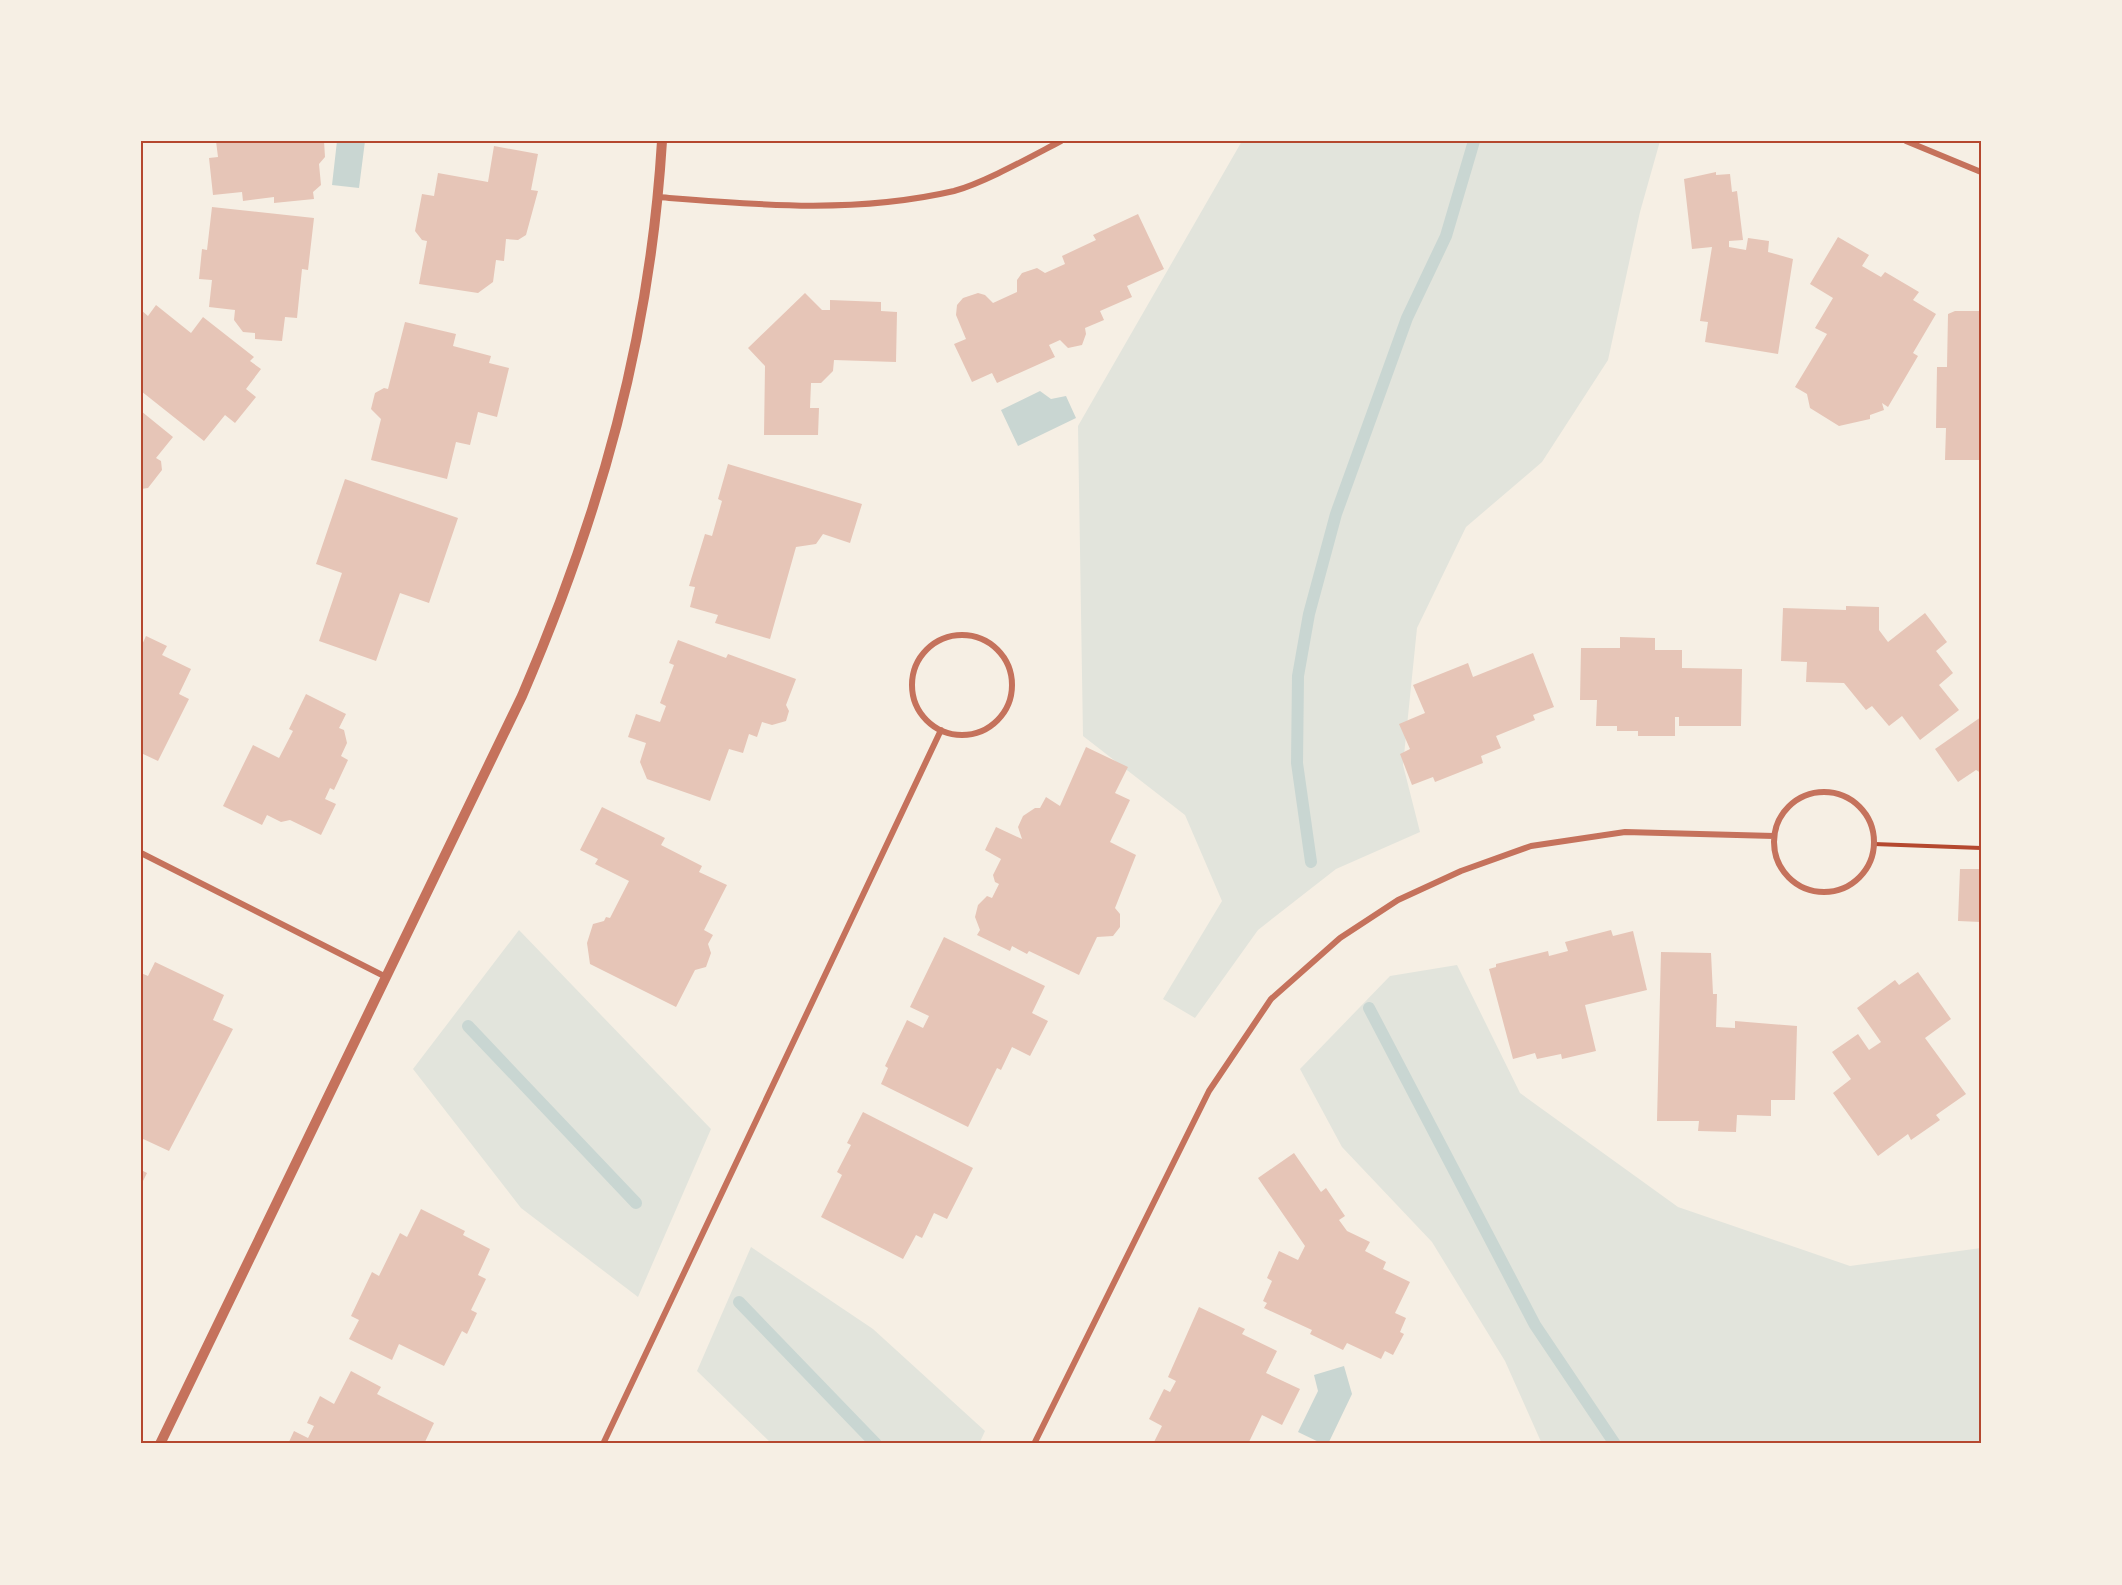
<svg xmlns="http://www.w3.org/2000/svg" width="2122" height="1585" viewBox="0 0 2122 1585" font-family="'Archivo Narrow',sans-serif">
	<style>
		.green { fill: #e2e4dc }
		.water { fill: #c9d6d2 }
		.lines { fill: none; stroke-linecap: round; stroke-linejoin: round }
		.stream { stroke: #c9d6d2; stroke-width: 12 }
		.building { fill: #e6c5b7 }
		.path { stroke: #b5482f; stroke-width: 4 }
		.minor { stroke: #c5725c; stroke-width: 6 }
		.tertiary { stroke: #c5725c; stroke-width: 10 }
		.neatline { fill: none; stroke: #b5482f; stroke-width: 2 }
	</style>
	<rect width="100%" height="100%" fill="#f6efe4"/>
	<path class="green" d="M1242 141H1660L1640 212 1608 360 1542 462 1466 527 1417 628 1403 765 1420 832 1336 869 1258 930 1195 1018 1163 999 1222 901 1185 815 1083 736 1078 426Z
		M519 930 711 1129 638 1297 521 1208 413 1069Z
		M1457 965 1520 1093 1678 1207 1850 1266 1981 1248V1444H1542L1505 1361 1432 1242 1342 1147 1300 1069 1390 976Z
		M751 1247 873 1329 985 1431 979 1444H772L697 1371Z"/>
	<path class="water" d="M337 141H365L359 188 332 185Z
		M1040 391 1051 399 1066 396 1076 418 1018 446 1001 410Z
		M1344 1366 1352 1394 1328 1444H1323L1298 1432 1318 1391 1314 1375Z"/>
	<g class="lines">
		<path class="stream" d="M1311 862 1297 763 1298 676 1309 614 1336 514 1407 318 1446 236 1474 141
			M1369 1008 1535 1325 1615 1444
			M468 1026 636 1203
			M739 1302 876 1444"/>
	</g>
	<path class="building" d="M216 141H324L325 157 319 164 321 185 313 192 314 199 274 203V197L243 201 242 192 213 195 209 158 218 157Z
		M494 146 538 154 531 190 538 191 526 235 518 240 506 239 504 261 496 260 493 282 478 293 419 284 427 241 422 240 415 231 422 194 434 196 438 173 488 182Z
		M1716 172V175L1730 174 1732 192 1737 191 1743 240 1729 241V247L1746 250 1748 238 1769 241 1768 252 1793 259 1778 354 1705 342 1708 322 1700 321 1712 247 1692 249 1684 179Z
		M212 207 314 218 308 270 302 269 297 318 285 317 282 341 255 339V333L243 332 234 320 235 310 209 307 212 280 199 279 202 249 207 250Z
		M1138 214 1164 269 1127 286 1132 297 1100 311 1104 320 1085 328 1086 334 1082 345 1068 348 1060 340 1049 345 1055 357 997 383 992 373 972 382 954 344 966 339 956 315 957 305 963 298 978 293 985 295 993 303 1017 292V280L1022 273 1037 268 1045 273 1065 264 1062 256 1096 240 1093 235Z
		M1838 237 1869 255 1862 266 1881 277 1885 272 1919 292 1913 300 1936 314 1913 353 1918 356 1888 407 1882 403 1884 410 1870 415V419L1839 426 1810 408 1807 394 1795 387 1827 334 1815 328 1833 298 1810 284Z
		M805 293 822 310H830V300L881 302V311L897 312 896 362 834 360 833 371 821 383H811L810 408H819L818 435H764L765 366 748 348Z
		M156 305 191 333 203 317 254 357 250 361 261 369 246 389 256 397 235 423 225 415 204 441 141 391V310L148 316Z
		M1955 311H1981V460H1945L1946 428H1936L1937 367H1947L1948 314Z
		M405 322 456 334 453 346 491 356 489 363 509 368 497 417 478 412 470 445 456 442 447 479 371 460 381 419 371 409 375 393 384 388 388 389Z
		M141 411 173 437 156 458 161 461 162 470 148 488 141 489Z
		M728 464 862 504 850 543 823 534 816 544 796 547 770 639 715 623 718 615 690 607 695 587 689 586 705 534 712 536 722 501 718 499Z
		M345 479 458 518 429 603 400 593 376 661 319 641 342 573 316 564Z
		M1846 606 1879 607V630L1888 642 1925 613 1947 642 1936 651 1953 673 1939 685 1959 710 1920 740 1902 716 1889 726 1872 706 1866 710 1844 683 1806 682 1807 662 1781 661 1783 608 1846 610Z
		M146 636 167 646 162 655 191 669 179 694 189 699 158 761 141 753V647Z
		M1620 637 1655 638V650H1682V668L1742 669 1741 726H1679V717H1675V736H1638V731H1617V726H1596L1597 700H1580L1581 648H1620Z
		M678 640 726 658 728 654 796 679 786 705 789 711 786 721 772 725 762 722 757 737 749 734 743 753 729 749 710 801 647 779 640 762 646 743 628 737 636 714 660 722 666 706 660 703 674 665 669 663Z
		M1533 653 1554 707 1533 715 1535 720 1496 736 1501 748 1481 756 1483 763 1435 782 1433 777 1412 785 1400 754 1410 749 1399 724 1425 713 1413 685 1468 663 1473 677Z
		M306 694 346 714 339 728 344 730 347 743 341 756 348 760 334 790 330 788 325 799 336 804 321 835 290 820 281 822 267 815 262 825 223 806 253 745 279 758 293 731 289 729Z
		M1981 717V773L1976 770 1958 782 1935 749Z
		M1086 747 1128 767 1115 793 1130 800 1110 842 1136 855 1115 908 1120 914V927L1113 936 1097 937 1079 975 1029 951 1027 954 1012 946 1010 951 977 935 980 930 975 917 978 905 987 896 992 898 999 884 995 882 993 875 1001 859 985 850 996 827 1022 839 1018 827 1023 816 1035 808H1040L1046 797 1060 806Z
		M602 807 665 838 661 845 702 866 699 872 727 885 704 930 713 935 708 944 711 953 706 967 695 970 676 1007 590 964 587 943 593 924 604 921 606 917 610 918 629 881 595 864 598 859 580 850Z
		M1960 869H1981V922L1958 921Z
		M1611 930 1613 936 1633 931 1647 990 1585 1005 1596 1051 1562 1059 1561 1054 1537 1059 1535 1053 1513 1059 1489 969 1496 967V964L1548 951 1549 956 1568 951 1565 942Z
		M944 937 1045 986 1032 1013 1048 1021 1030 1056 1012 1047 1001 1070 997 1068 968 1127 881 1084 888 1068 885 1066 907 1020 923 1028 929 1016 910 1007Z
		M1661 952 1711 953 1713 994H1717L1716 1027 1735 1028V1021L1797 1026 1795 1100H1771V1116L1737 1115 1736 1132 1698 1131 1699 1121H1657Z
		M155 962 224 995 213 1020 233 1029 169 1151 141 1138V973L148 976Z
		M1918 972 1951 1019 1925 1038 1966 1094 1936 1115 1940 1120 1911 1140 1908 1134 1878 1156 1833 1093 1851 1079 1832 1052 1858 1034 1869 1050 1881 1042 1857 1008 1895 980 1899 985Z
		M863 1112 973 1168 947 1219 934 1213 922 1238 916 1235 903 1259 821 1217 842 1175 837 1172 851 1145 847 1143Z
		M1294 1153 1321 1192 1326 1188 1345 1216 1339 1220 1347 1231 1370 1242 1365 1251 1386 1262 1383 1269 1410 1282 1395 1313 1406 1318 1400 1332 1404 1334 1393 1355 1385 1351 1381 1359 1347 1343 1343 1350 1310 1334 1312 1330 1264 1308 1267 1303 1263 1301 1272 1281 1267 1278 1279 1251 1298 1260 1305 1246 1258 1178Z
		M141 1170 147 1173 141 1185Z
		M421 1209 465 1231 463 1235 490 1249 478 1275 486 1279 471 1310 477 1313 467 1334 462 1331 444 1366 399 1344 392 1360 349 1339 359 1320 351 1316 372 1272 379 1276 400 1233 407 1237Z
		M1199 1307 1245 1329 1242 1334 1277 1351 1266 1373 1300 1389 1282 1425 1262 1415 1248 1444H1153L1162 1426 1149 1419 1164 1389 1170 1392 1176 1381 1168 1377Z
		M351 1371 381 1387 377 1394 434 1423 424 1444H288L294 1431 308 1438 314 1426 307 1423 320 1396 334 1404Z"/>
	<g class="lines">
		<path class="path" d="M1874 844 1981 848"/>
		<path class="minor" d="M1906 141 1981 172
			M658 197C758 205 855 214 954 191 984 183 1032 156 1061 141
			M912 685a50 50 0 1 1 100 0a50 50 0 1 1-100 0Z
			M1774 842a50 50 0 1 1 100 0a50 50 0 1 1-100 0Z
			M141 853 386 977
			M603 1444 941 730
			M1034 1444 1209 1091 1271 999 1340 938 1398 900 1461 871 1531 846 1625 832 1774 836"/>
		<path class="tertiary" d="M160 1444 522 696C600 515 650 339 662 141"/>
	</g>
	<rect width="2122" height="1585" fill="none" stroke="#f6efe4" stroke-width="285"/>
	<rect x="142" y="142" width="1838" height="1300" class="neatline"/>
</svg>
